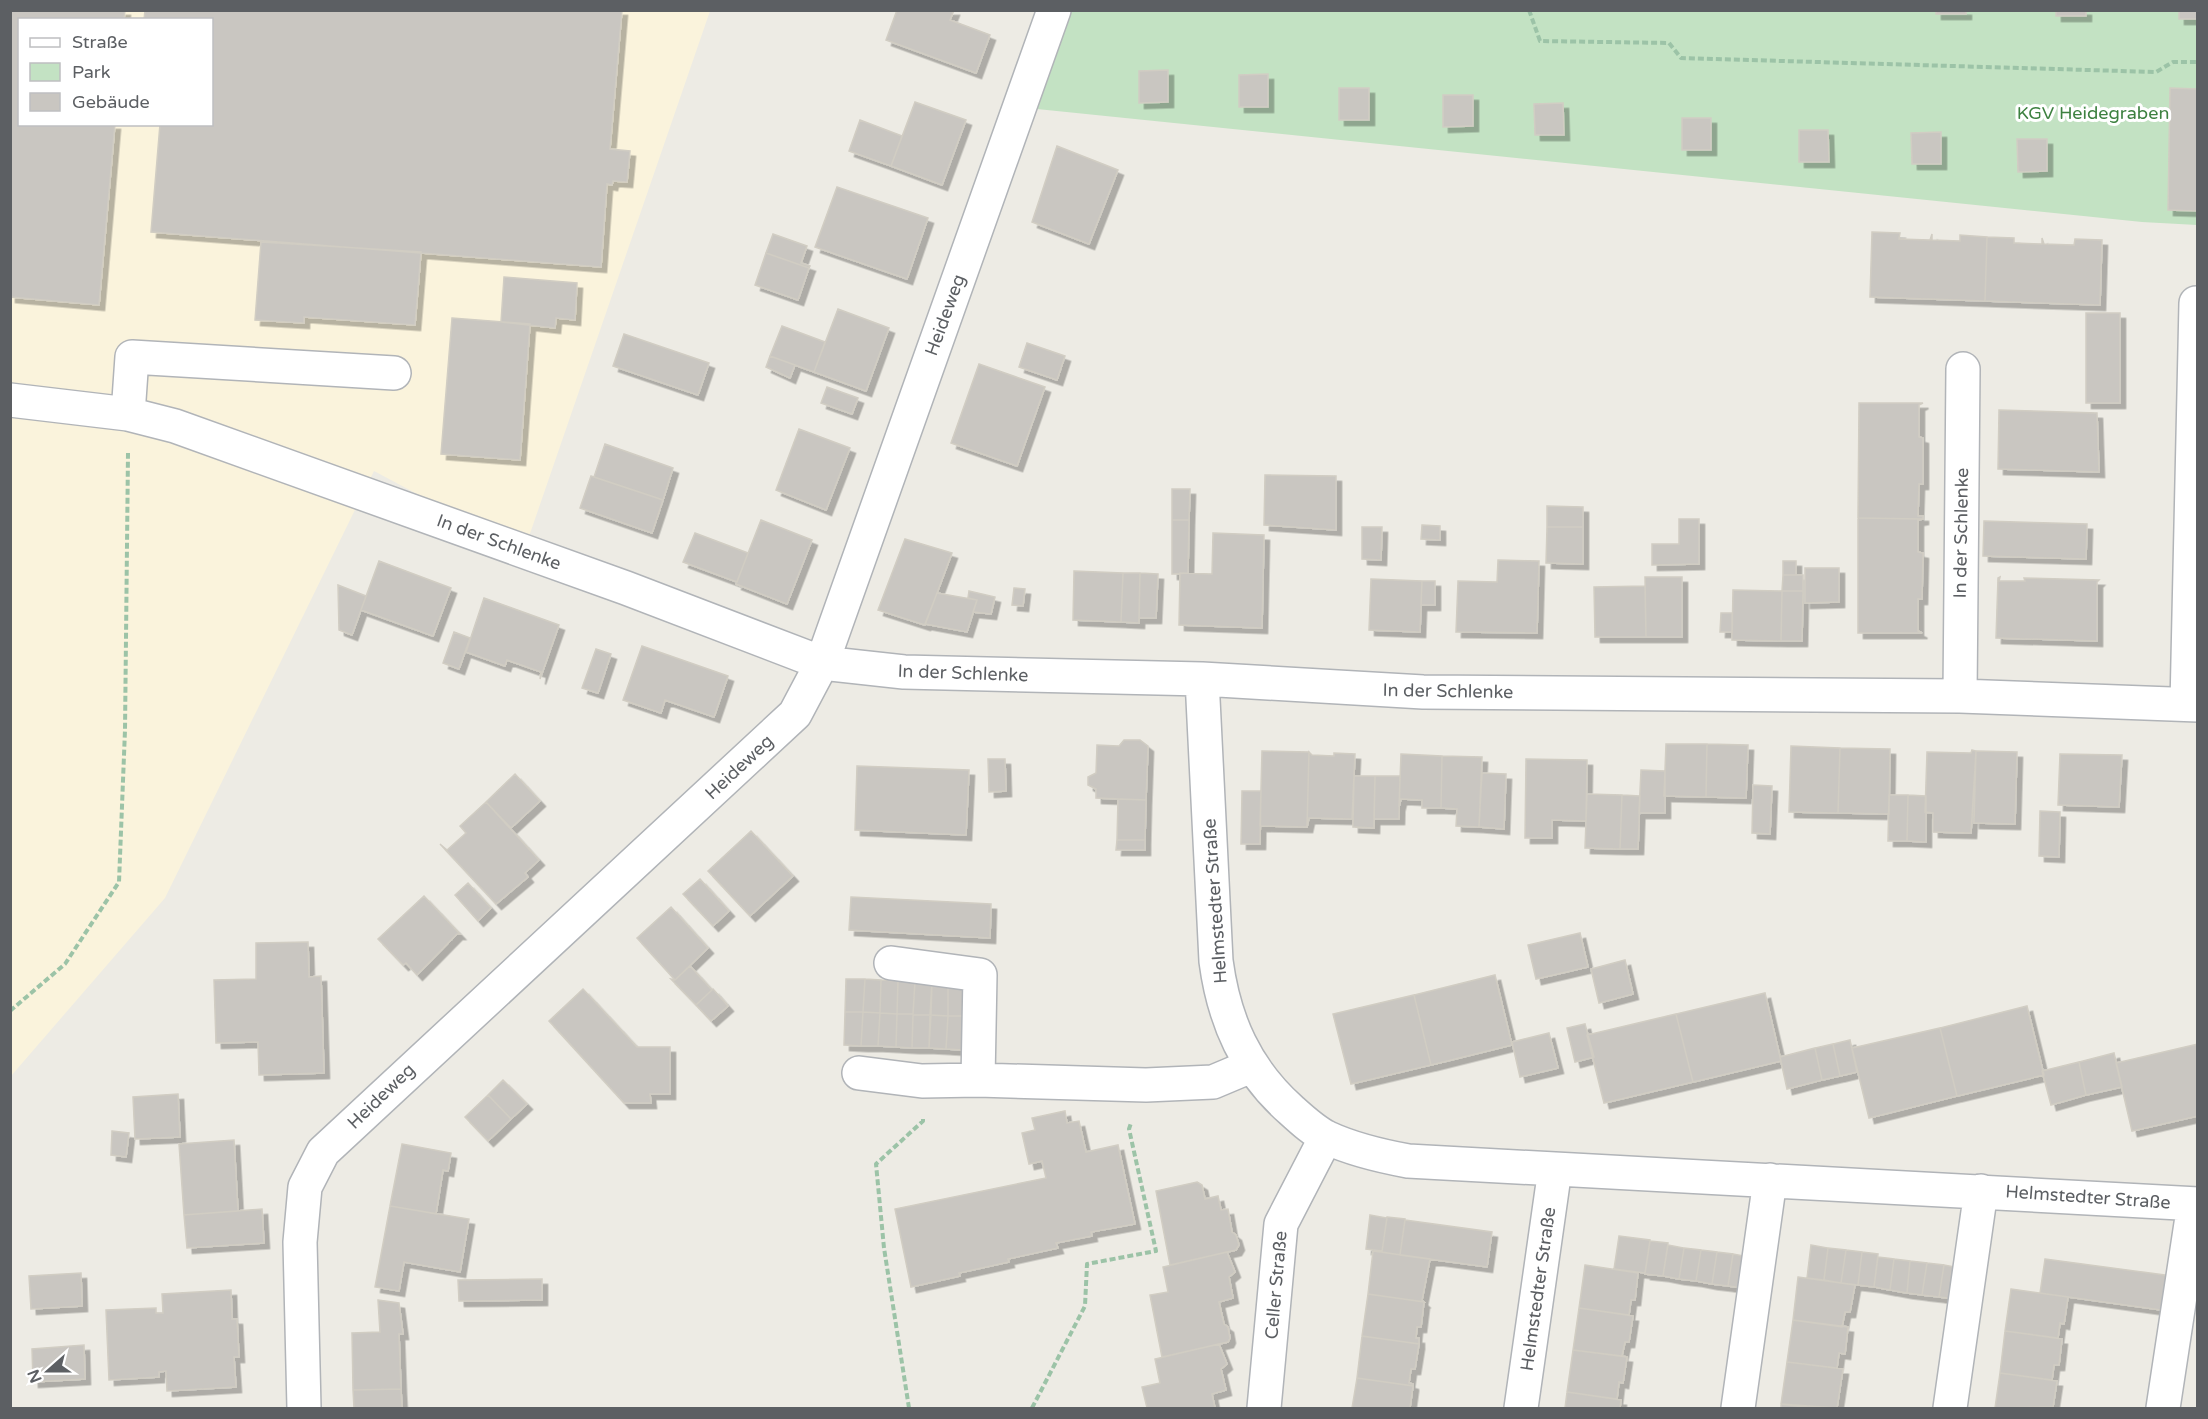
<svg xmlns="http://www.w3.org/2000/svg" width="2208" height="1419" viewBox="0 0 2208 1419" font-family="'Varela Round',sans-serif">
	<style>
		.commercial { fill: #faf3dc; fill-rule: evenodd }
		.green { fill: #c3e2c3 }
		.building { fill: #c9c6c1; stroke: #d1cdc3; stroke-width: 1.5; filter: url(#shadow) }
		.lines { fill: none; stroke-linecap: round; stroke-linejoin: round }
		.minor-casing { stroke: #b1b4b8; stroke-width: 36 }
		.path { stroke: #9cc3a7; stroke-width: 4; stroke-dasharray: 6 3; stroke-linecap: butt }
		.minor { stroke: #fff; stroke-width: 33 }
		.labels { text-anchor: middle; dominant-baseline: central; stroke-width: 6; stroke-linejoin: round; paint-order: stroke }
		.park-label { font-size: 18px; fill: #3d8140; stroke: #fff }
		.street-label { font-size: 18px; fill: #5c5f63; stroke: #fff }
	</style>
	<defs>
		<filter id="shadow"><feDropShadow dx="5.5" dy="5.5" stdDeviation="0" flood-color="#0004"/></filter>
	</defs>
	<rect width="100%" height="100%" fill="#edebe4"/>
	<path class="commercial" d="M11 11H710L524 551 374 471 165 898 11 1076ZM20 20H212V124H20Z"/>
	<path class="green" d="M1071 11H2197V225L2142 222 1037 109Z"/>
	<path class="building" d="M10 10H125L124 20H20V124H115L99 305 10 297Z
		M145 10H622L610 149 630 151 627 182 613 181 612 185 607 184 601 267 151 232 160 124H212V20H144Z
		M897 10H954L950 20 990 35 976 73 886 40Z
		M1936 10H1966V14H1936Z
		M2056 10H2086V16H2056Z
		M2179 10H2198V19H2179Z
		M1168 70V102L1139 103V71Z
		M1268 74V107H1239V75Z
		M1339 88H1369V120H1339Z
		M2170 88 2198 89V211L2168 210Z
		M1443 95H1473V126L1443 127Z
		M915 102 966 120 942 185 891 166Z
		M1563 103 1564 135H1535L1534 104Z
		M1682 118H1711V150H1682Z
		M860 120 902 136 891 166 849 151Z
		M1799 130H1828L1829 162H1799Z
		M1941 132V164H1912L1911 133Z
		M2017 139H2047V171L2018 172Z
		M1057 146 1118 170 1089 244 1032 222Z
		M837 187 928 218 907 279 815 247Z
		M1872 232 1900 233 1899 239 1930 240 1932 234V240L1960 241V235L1987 237 1985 301 1870 297Z
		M773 234 807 246 801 263 810 266 809 268 766 253Z
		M1987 237 2014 238V243L2042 244V238L2044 244 2074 245 2075 239 2102 240 2100 305 1985 301Z
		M261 242 421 252 415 325 304 317V323L255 320Z
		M766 253 809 268 798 300 755 285Z
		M504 277 577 283 575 320 556 318 555 328 501 322Z
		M838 309 889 328 866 391 814 372Z
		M2086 313H2120V403H2086Z
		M452 318 530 324 520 460 441 454Z
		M782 326 825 342 814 372 770 356Z
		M624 334 709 363 698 395 613 366Z
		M1027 343 1065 356 1057 380 1019 367Z
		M770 356 795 365 790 378 766 367Z
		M979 364 1045 387 1017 466 951 443Z
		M827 387 858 398 852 414 821 403Z
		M1859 403H1923L1919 405V437L1923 438V484H1919L1918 516H1923V519L1858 518Z
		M1999 410 2097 413 2099 472 1998 469Z
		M799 429 850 448 826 510 776 490Z
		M605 444 673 468 663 500 594 477Z
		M1265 475 1336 476V530L1264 525Z
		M591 476 663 500 652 533 580 508Z
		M1172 489H1190L1189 520H1172Z
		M1547 506 1583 507V527H1547Z
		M1858 518 1923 519 1918 520V552L1923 553 1922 599H1918V631L1922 633H1858Z
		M1679 519H1699V564L1652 565V544H1679Z
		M761 520 812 540 787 604 736 584Z
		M1172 520H1189L1188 573 1172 574Z
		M1984 521 2087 524 2086 559 1983 556Z
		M1422 525 1440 526V540L1421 539Z
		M1362 527H1382L1381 560 1362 559Z
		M1547 527H1583V564L1546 563Z
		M695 533 748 553 737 582 683 562Z
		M1213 533 1264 535 1262 628 1179 625 1180 573 1212 574Z
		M905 539 952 553 925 625 878 610Z
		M1498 560 1539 561 1537 633 1456 632 1458 581 1497 582Z
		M379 561 451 588 433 636 361 610Z
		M1783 561H1796V575H1783Z
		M1805 568H1839V602L1805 603Z
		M1074 571 1123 573 1121 622 1073 620Z
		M1123 573H1140L1139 623 1121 622Z
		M1140 573 1158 574 1156 618H1139Z
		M1783 575H1803V591H1782Z
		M1645 577H1682V637H1646Z
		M2000 577 1999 581H2025L2024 578 2099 580 2097 582V641L1996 638 1998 578Z
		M1371 579 1422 581 1420 632 1369 630Z
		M1422 581H1435V605H1421Z
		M338 585 366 596 352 635 339 630Z
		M1645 586 1646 637H1595L1594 587Z
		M1014 588 1025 589 1023 606 1012 605Z
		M1733 590 1782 591 1781 641 1732 640Z
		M969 591 995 597 991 614 973 612 977 600 968 598Z
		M1782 591H1803L1802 641H1781Z
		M937 593 977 600 967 632 925 624Z
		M484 598 559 625 540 679 541 672 507 660 505 666 466 652Z
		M1721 613H1732V632H1720Z
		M454 632 470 638 459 669 443 663Z
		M642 646 728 676 714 717 665 700 661 713 623 700Z
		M596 649 611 654 598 693 582 688Z
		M1124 740H1140L1148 746 1146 800 1096 798V789L1088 785V777L1096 773 1097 745 1119 746Z
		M1666 744H1707L1706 797 1664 796Z
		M1707 744 1748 745 1746 798 1706 797Z
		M1791 746 1840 748 1838 813 1789 812Z
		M1840 748 1890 749 1889 814 1838 813Z
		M1972 750 1976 751 1971 833 1933 832V813L1925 812 1927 752 1971 753Z
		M1262 751 1309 752 1307 827 1260 826Z
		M1976 751 2017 752 2015 824 1974 823Z
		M1309 752 1312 755 1334 756V753L1355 754 1352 819 1309 818 1307 827Z
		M1401 754 1442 756 1441 808H1422V800L1401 799 1399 807Z
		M2060 754 2122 755 2119 807 2058 805Z
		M1442 756 1482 757 1479 827 1456 826 1457 809 1441 808Z
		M988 759H1005L1006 791 989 792Z
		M1526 759 1587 760 1586 821 1552 820V838H1525Z
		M857 766 969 770 966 835 855 830Z
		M1641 770 1665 771V813H1639Z
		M1482 773 1506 774 1504 829 1479 827Z
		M515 774 540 801 511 828 486 802Z
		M1354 776H1375L1374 828 1353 827Z
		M1375 776H1400L1399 819H1374Z
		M1753 785 1772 786 1770 834 1752 833Z
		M1242 791H1261L1260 844H1241Z
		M1587 794 1622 795 1620 849 1585 848Z
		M1622 795 1640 796 1638 849H1620Z
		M1889 795H1908L1907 841H1888Z
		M1908 795 1926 796V842L1907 841Z
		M1118 799 1146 800 1145 840H1117Z
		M486 802 539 860 525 873 528 877 496 904 440 844 447 850 466 833 460 826Z
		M2040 811 2060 812 2059 857 2039 856Z
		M751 831 793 876 750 916 708 871Z
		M1117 840H1145V850H1116Z
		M700 879 729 911 713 926 683 894Z
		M468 883 491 908 478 921 455 895Z
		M424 896 460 934H457L417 975 406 963 403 965 378 939Z
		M851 897 991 904 990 938 849 930Z
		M671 907 708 948 675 980 637 938Z
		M1580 933 1588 967 1536 979 1528 945Z
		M308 942 309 977 321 976 324 1073 259 1075 258 1042 216 1043 214 980 256 979V943Z
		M1625 960 1633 994 1599 1003 1591 969Z
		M690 966 712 990 696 1005 671 979 675 980Z
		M1495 975 1512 1045 1431 1065 1414 995Z
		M846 979H865L863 1012H845Z
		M865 979 881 980 880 1013 863 1012Z
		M881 980 898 981 897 1014 880 1013Z
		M898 981H915L913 1014H897Z
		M915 981 932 982 931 1015H913Z
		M932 982 948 983V1016L930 1015Z
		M948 983 966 984 965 1016H948Z
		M583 989 637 1047H670V1094H650L651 1103H624L549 1021Z
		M713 989 728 1006 711 1021 696 1005Z
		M1765 993 1781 1061 1693 1082 1676 1014Z
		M1414 995 1431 1065 1351 1084 1333 1014Z
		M2027 1006 2044 1075 1957 1096 1940 1028Z
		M845 1012H863L861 1046 844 1045Z
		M863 1012 880 1013 878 1046H861Z
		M880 1013 897 1014 896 1047 878 1046Z
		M897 1014H913L912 1048 896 1047Z
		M1676 1014 1693 1082 1604 1103 1587 1035Z
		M913 1015H931L929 1048H912Z
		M930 1015 948 1016 946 1049 929 1048Z
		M948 1016H965L963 1050 946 1049Z
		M1585 1024 1594 1057 1575 1062 1567 1028Z
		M1940 1028 1957 1096 1869 1118 1852 1048Z
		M1549 1033 1558 1068 1520 1077 1512 1042Z
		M1850 1040 1857 1072 1840 1076 1833 1044Z
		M1833 1044 1840 1076 1822 1080 1815 1048Z
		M2198 1044V1116L2132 1131 2116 1063Z
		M1815 1048 1822 1080 1787 1089 1780 1057Z
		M2114 1053 2122 1087 2086 1095 2079 1062Z
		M2079 1062 2086 1095 2051 1105 2042 1071Z
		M503 1080 527 1104 511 1119 488 1095Z
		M178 1094 180 1137 135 1139 133 1097Z
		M488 1095 511 1119 488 1141 465 1117Z
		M1065 1111 1067 1123 1079 1121 1086 1152 1118 1145 1135 1224 1091 1232 1092 1236 1056 1243 1058 1248 1008 1259 1009 1262 959 1273 960 1276 911 1287 895 1209 1046 1178 1042 1161 1029 1164 1022 1133 1035 1130 1032 1118Z
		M112 1131 129 1133 126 1157 111 1155Z
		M234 1140 238 1211 184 1215 179 1144Z
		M402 1144 451 1153 448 1171 443 1170 436 1214 390 1206Z
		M1197 1182 1202 1185 1205 1199 1218 1196 1221 1210 1228 1209 1232 1232 1236 1235 1239 1245 1236 1250 1170 1265 1156 1191Z
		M390 1206 469 1219 460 1272 404 1262 399 1291 375 1287Z
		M262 1209 264 1243 187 1248 184 1215Z
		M1370 1215 1387 1218 1382 1251 1366 1249Z
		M1387 1217 1405 1219 1400 1255 1382 1252Z
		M1405 1220 1492 1232 1487 1267 1400 1255Z
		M1619 1236 1650 1240 1645 1273 1614 1269Z
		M1650 1241 1668 1243 1663 1276 1645 1274Z
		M1668 1245 1684 1248 1679 1279 1663 1276Z
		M1811 1245 1828 1248 1824 1280 1807 1278Z
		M1684 1248 1701 1250 1696 1281 1679 1279Z
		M1828 1248 1846 1250 1841 1283 1824 1280Z
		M1701 1250 1717 1252 1712 1284 1696 1281Z
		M1846 1250 1862 1252 1858 1285 1841 1283Z
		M1373 1251 1430 1259 1422 1300 1424 1302 1368 1294Z
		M1227 1252 1235 1272 1229 1277 1233 1298 1219 1302 1224 1324 1228 1327 1230 1338 1228 1342 1162 1357 1150 1295 1168 1292 1163 1267Z
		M1717 1252 1733 1254 1728 1286 1712 1284Z
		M1862 1252 1878 1254 1874 1287 1858 1285Z
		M1733 1254 1749 1257 1744 1288 1728 1286Z
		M1878 1257 1894 1259 1890 1290 1874 1287Z
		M1894 1259 1910 1261 1907 1293 1890 1290Z
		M2045 1259 2172 1276 2168 1311 2040 1293Z
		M1910 1261 1927 1263 1922 1295 1907 1293Z
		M1927 1263 1944 1265 1939 1297 1922 1295Z
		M1585 1265 1638 1273 1635 1300H1631L1629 1315 1579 1308Z
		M1944 1265 1960 1268 1955 1299 1939 1297Z
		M81 1273 82 1306 31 1309 29 1276Z
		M1798 1277 1855 1285 1850 1312H1845L1842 1327 1793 1320Z
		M542 1279V1300L459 1301 458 1280Z
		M2011 1289 2068 1297 2064 1324 2060 1323 2058 1338 2005 1331Z
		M231 1290 232 1319H237L239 1357H234L236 1387 167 1391 166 1371 159 1372V1377L109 1380 106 1310 156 1308V1313H163L162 1294Z
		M1368 1294 1424 1302 1421 1327H1417L1416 1338H1419V1344L1362 1336Z
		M378 1300 399 1303 403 1334H399L401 1389 353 1390 352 1333 380 1332Z
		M1579 1308 1633 1316 1629 1342H1625L1622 1356 1573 1350Z
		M1793 1320 1848 1327 1845 1354 1839 1353 1837 1368 1787 1362Z
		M2005 1331 2062 1339 2059 1365H2054L2052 1380 2000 1373Z
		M1362 1336 1419 1344 1415 1369H1411L1409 1383 1413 1384V1386L1357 1378Z
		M1219 1344 1227 1364 1221 1369 1226 1390 1212 1394 1215 1408H1147L1142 1387 1160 1383 1155 1359Z
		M84 1345 85 1379 33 1382 32 1349Z
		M1573 1350 1627 1357 1623 1383 1619 1382 1617 1399 1567 1392Z
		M1787 1362 1843 1369 1837 1408 1781 1404Z
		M2000 1373 2057 1381 2053 1407 1995 1408Z
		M1357 1378 1413 1386 1410 1408H1352Z
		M401 1389 402 1408H354L353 1390Z
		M1567 1392 1621 1400 1620 1408H1565Z
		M1781 1404 1811 1408H1781Z"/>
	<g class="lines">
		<g class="minor-casing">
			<path id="minor" d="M10 400 128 414 175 426 626 588 822 663 904 672 1202 679 1423 692 1960 696 2198 705
				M128 414 132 357 394 373
				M1202 679 1216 961C1224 1021 1246 1070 1291 1110 1302 1120 1315 1132 1328 1138 1354 1150 1381 1156 1408 1161L2198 1204
				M1960 696 1963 369
				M2187 704 2196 303
				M891 963 980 975 978 1080
				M859 1073 922 1081 978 1080 1146 1085 1213 1082 1251 1066
				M304 1408 300 1242 305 1187 323 1152 795 714 822 663 1054 10
				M1264 1408 1281 1224 1326 1137
				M1521 1408 1555 1169
				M1738 1408 1770 1180
				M1950 1408 1981 1191
				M2163 1408 2194 1204"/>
		</g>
		<path class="path" d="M1529 10 1540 41 1669 43 1681 58 2156 72 2173 62H2198
			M10 1011 65 964 119 882 125 730 128 453
			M909 1408 884 1248 876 1164 923 1121V1117
			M1032 1408 1085 1306 1087 1264 1156 1251 1129 1129 1131 1123"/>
		<use href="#minor" class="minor"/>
	</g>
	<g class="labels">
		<g class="park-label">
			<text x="2093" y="113">KGV Heidegraben</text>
		</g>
		<g class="street-label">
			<text transform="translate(945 315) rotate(-70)">Heideweg</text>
			<text transform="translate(1961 533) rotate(-89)">In der Schlenke</text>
			<text transform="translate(499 542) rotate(20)">In der Schlenke</text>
			<text transform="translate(963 673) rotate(2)">In der Schlenke</text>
			<text transform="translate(1448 691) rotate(1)">In der Schlenke</text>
			<text transform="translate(739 767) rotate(-43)">Heideweg</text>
			<text transform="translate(1215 901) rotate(-94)">Helmstedter Straße</text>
			<text transform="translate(381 1096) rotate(-44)">Heideweg</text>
			<text transform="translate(2088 1197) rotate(4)">Helmstedter Straße</text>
			<text transform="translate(1276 1285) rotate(-85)">Celler Straße</text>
			<text transform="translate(1538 1289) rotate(-82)">Helmstedter Straße</text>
		</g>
	</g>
	<rect width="2208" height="1419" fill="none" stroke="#5c5f63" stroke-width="24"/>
	<rect x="18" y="18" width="195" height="108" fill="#ffffff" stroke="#bebfc1" stroke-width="1.5"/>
	<rect x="30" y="38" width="30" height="9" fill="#ffffff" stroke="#bebfc1" stroke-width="1.5"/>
	<text x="72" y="48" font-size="18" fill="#5c5f63">Straße</text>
	<rect x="30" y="63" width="30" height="18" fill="#c3e2c3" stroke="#bebfc1" stroke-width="1.5"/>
	<text x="72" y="78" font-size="18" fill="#5c5f63">Park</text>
	<rect x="30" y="93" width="30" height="18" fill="#c9c6c1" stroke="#bebfc1" stroke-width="1.5"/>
	<text x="72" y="108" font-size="18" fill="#5c5f63">Gebäude</text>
	<g transform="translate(48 1371) rotate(249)" stroke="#ffffff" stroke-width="4.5" paint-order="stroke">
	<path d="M0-4.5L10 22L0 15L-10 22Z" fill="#5c5f63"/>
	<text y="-9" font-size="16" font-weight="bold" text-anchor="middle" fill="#5c5f63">N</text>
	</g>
</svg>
